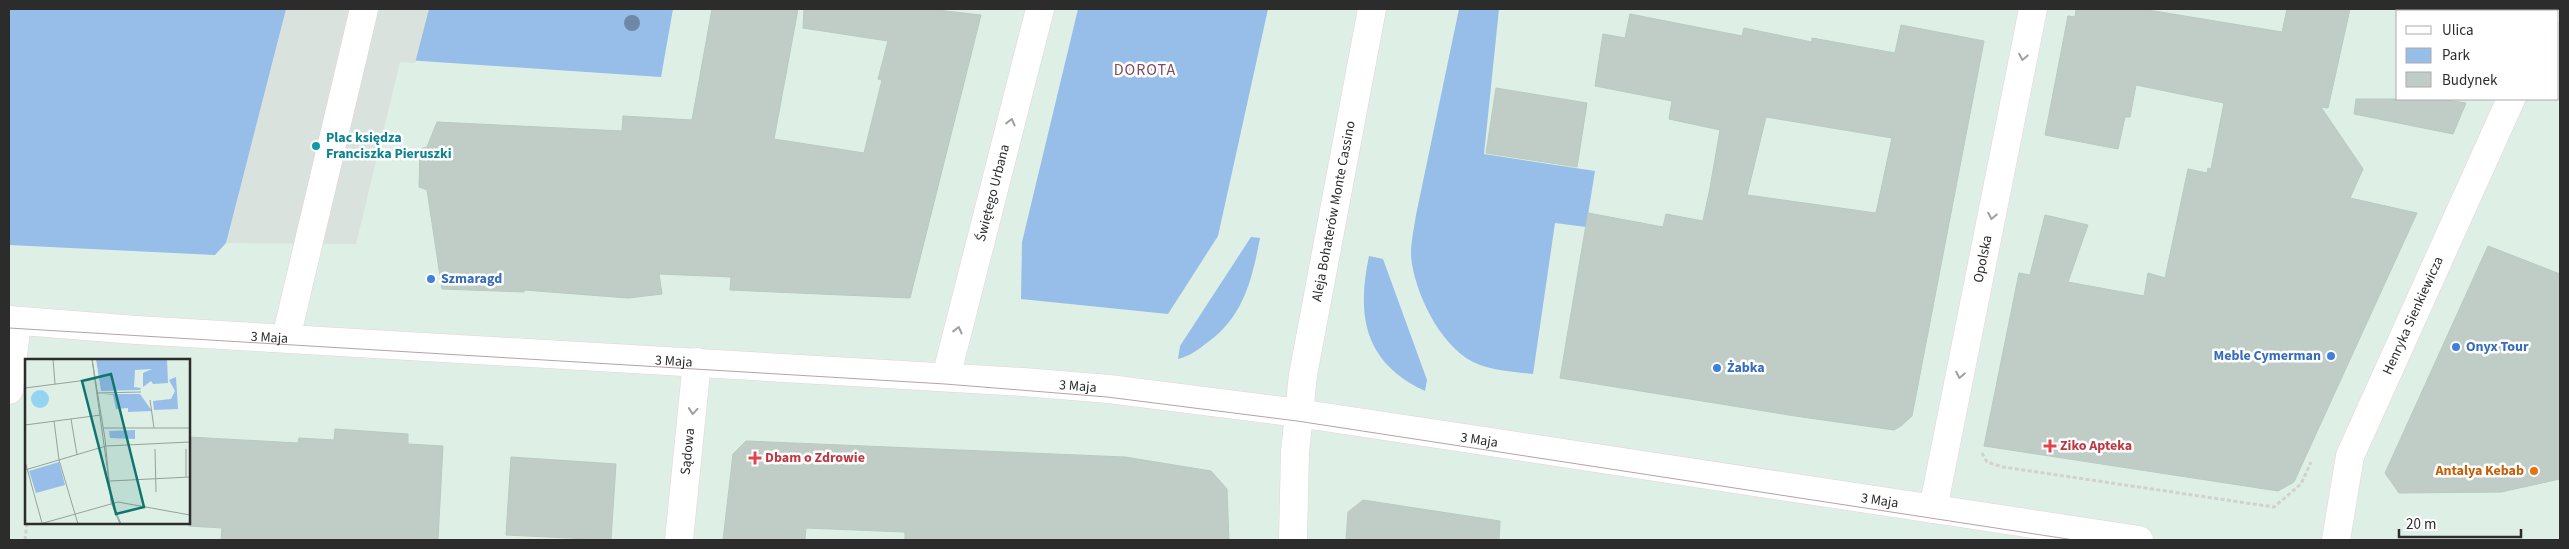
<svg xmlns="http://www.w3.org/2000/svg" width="2569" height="549" viewBox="0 0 2569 549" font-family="'Source Sans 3',sans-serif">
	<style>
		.green { fill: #97bde9 }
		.plaza { fill: #d9e2dd }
		.building { fill: #c0cdc7; stroke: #b7cbc1; fill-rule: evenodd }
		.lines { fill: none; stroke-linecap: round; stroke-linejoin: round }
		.minor-casing { stroke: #e6d3d9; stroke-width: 29 }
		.tertiary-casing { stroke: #e6d3d9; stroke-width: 29 }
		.path { stroke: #d1d1d1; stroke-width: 3; stroke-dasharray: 4 2.5; stroke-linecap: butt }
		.minor { stroke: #fff; stroke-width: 28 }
		.tertiary { stroke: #fff; stroke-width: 28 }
		.tram { stroke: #b8a0a6; stroke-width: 1 }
		.tree { fill: #6f88a5 }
		.oneway { stroke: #a0a0a0 }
		.culture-dot { fill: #0f9aa8; stroke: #fff; stroke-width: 2 }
		.shop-dot { fill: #3f7fe0; stroke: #fff; stroke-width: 2 }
		.health-dot { fill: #e0444e; stroke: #fff; stroke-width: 2 }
		.food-dot { fill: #e8710a; stroke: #fff; stroke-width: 2 }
		.labels { text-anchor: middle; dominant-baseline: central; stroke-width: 5; stroke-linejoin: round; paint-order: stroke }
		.culture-label { font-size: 14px; font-weight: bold; fill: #0d838f; stroke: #fff; text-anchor: start }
		.street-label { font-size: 14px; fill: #2c2c2c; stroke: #fff }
		.shop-label { font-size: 14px; font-weight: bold; fill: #366cbe; stroke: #fff; text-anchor: start }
		.health-label { font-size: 14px; font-weight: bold; fill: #be3a42; stroke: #fff; text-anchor: start }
		.food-label { font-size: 14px; font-weight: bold; fill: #c56008; stroke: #fff; text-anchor: end }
		.quarter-label { font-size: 16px; letter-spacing: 1px; fill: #81495a; stroke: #fff }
		.inset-road { fill: none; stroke: #97a19b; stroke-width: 1 }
		.view { fill: #0f766e; fill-opacity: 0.15; stroke: #0f766e; stroke-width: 2.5 }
		.inset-edge { fill: none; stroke: #2c2c2c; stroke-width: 2.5 }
	</style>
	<rect width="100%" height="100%" fill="#deefe5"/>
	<path class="green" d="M9 9H301L231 230 226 243 215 255 9 245Z
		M418 9H673L661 77 406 60Z
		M1078 9H1268L1218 236 1168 314 1021 299 1022 242Z
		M1459 9H1499L1484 154 1595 171 1586 227 1555 223 1533 374C1516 372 1497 371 1480 365 1444 352 1418 300 1412 264 1409 248 1414 230 1416 215Z
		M1251 237 1260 238C1252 279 1244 316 1208 342 1199 349 1190 356 1178 359L1180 346Z
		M1369 256 1383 259 1427 380 1425 391C1365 363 1356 317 1369 256Z"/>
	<path class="plaza" d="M286 9H429L415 63 400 62 356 244 226 243Z"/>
	<path class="building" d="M712 9H798L774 139 864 153 882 80 878 79 888 41 803 28 804 9H928L981 15 910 298 730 290 731 277 659 274 662 294 628 298 524 290V292L442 289 427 190 419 187 420 149 427 147 437 122 622 131 623 116 692 120Z
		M2076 9H2142L2282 32 2287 9H2350L2328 108 2321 107 2363 169 2350 198 2417 213 2294 482 2278 491 1984 446 2019 273 2030 275 2045 215 2088 225 2068 282 2144 296 2148 273 2165 278 2188 169 2207 173 2208 168 2211 169 2224 103 2136 85 2130 117H2125L2118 149 2045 135 2068 16 2075 17Z
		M1630 14 1742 36 1744 28 1812 42V38L1895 53 1901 25 1984 41 1912 416 1901 426 1894 430 1795 416 1560 378 1588 213 1663 227 1666 214 1703 221 1710 188 1720 130 1669 119 1672 101 1595 86 1603 34 1625 38ZM1766 117 1892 138 1876 213 1747 195Z
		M1496 88 1587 103 1577 167 1486 153Z
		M2356 99H2440L2466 103 2453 134 2354 114Z
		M2488 246 2560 274V479L2501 492 2399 493 2385 473Z
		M335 429 408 434V444L443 446 438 540H221L222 528 189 526V437L298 443 299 438 334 440Z
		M746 441 1125 457 1211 471 1227 489 1229 540H905V532L806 528 805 540H723L733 454Z
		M511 457 616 464 611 540 506 535Z
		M1363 500 1500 521 1499 540H1346L1348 512Z"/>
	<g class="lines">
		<g class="minor-casing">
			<g id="minor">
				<path d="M2551 11 2552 9"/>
				<path d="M286 338 364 9"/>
				<path id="s1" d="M946 377 1040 9"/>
				<path d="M9 390 17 321"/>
				<path id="s2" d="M1933 509 2033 9"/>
				<path id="s3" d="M679 540 697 362"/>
				<path id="s4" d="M2336 540 2350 456 2511 99"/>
			</g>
		</g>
		<g class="tertiary-casing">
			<g id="tertiary">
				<path id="s5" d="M9 320 136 330 1023 382 1109 389 1298 413 2139 540"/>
				<path id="s6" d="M1293 540 1295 452 1303 375 1372 9"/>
			</g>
		</g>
		<path class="path" d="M1982 453 1987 462 2003 467 2274 507 2301 484 2311 462
			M25 540 27 523"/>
		<use href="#minor" class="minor"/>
		<use href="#tertiary" class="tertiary"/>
		<path class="tram" d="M9 328 945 384 1107 397 1297 421 2074 540"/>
	</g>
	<circle class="tree" cx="632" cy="23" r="8"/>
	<defs><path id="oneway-chevron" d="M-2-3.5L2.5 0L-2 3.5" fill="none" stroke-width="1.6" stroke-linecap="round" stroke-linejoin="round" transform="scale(1.25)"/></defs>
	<g class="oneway">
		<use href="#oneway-chevron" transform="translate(2023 57) rotate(101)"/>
		<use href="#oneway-chevron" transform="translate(1011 122) rotate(-76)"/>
		<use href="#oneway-chevron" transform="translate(1992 216) rotate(101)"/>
		<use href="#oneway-chevron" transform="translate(958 330) rotate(-76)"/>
		<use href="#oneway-chevron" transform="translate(1960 375) rotate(101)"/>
		<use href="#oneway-chevron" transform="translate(693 411) rotate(95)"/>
	</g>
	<circle class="culture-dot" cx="316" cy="146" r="5"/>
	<g class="shop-dot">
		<circle cx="431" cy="279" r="5"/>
		<circle cx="2456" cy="347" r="5"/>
		<circle cx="2331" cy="356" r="5"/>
		<circle cx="1717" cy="368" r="5"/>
	</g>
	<g class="health-dot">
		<path d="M2047.5 438.5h5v5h5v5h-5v5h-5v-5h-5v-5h5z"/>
		<path d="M752.5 450.5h5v5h5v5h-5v5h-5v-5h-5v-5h5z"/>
	</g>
	<circle class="food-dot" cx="2534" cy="471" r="5"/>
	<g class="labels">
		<g class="culture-label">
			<text x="326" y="138">Plac księdza<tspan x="326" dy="16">Franciszka Pieruszki</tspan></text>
		</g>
		<g class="street-label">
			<text stroke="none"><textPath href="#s1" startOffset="190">Świętego Urbana</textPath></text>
			<text stroke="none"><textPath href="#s6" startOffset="332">Aleja Bohaterów Monte Cassino</textPath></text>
			<text stroke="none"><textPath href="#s2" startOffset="255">Opolska</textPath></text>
			<text stroke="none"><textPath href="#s4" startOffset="239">Henryka Sienkiewicza</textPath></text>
			<text stroke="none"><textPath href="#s5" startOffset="261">3 Maja</textPath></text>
			<text stroke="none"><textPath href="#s5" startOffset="666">3 Maja</textPath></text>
			<text stroke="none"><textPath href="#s5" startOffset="1071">3 Maja</textPath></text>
			<text stroke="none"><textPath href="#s5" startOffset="1476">3 Maja</textPath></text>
			<text stroke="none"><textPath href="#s3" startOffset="89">Sądowa</textPath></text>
			<text stroke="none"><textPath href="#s5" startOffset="1881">3 Maja</textPath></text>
		</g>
		<g class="shop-label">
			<text x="441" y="279">Szmaragd</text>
			<text x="2466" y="347">Onyx Tour</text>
			<text x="2321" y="356" text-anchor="end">Meble Cymerman</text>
			<text x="1727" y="368">Żabka</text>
		</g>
		<g class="health-label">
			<text x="2060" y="446">Ziko Apteka</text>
			<text x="765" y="458">Dbam o Zdrowie</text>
		</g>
		<g class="food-label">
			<text x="2524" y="471">Antalya Kebab</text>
		</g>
		<g class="quarter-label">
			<text x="1145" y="70">DOROTA</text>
		</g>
	</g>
	<g transform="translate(25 359)">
		<rect width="165" height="165" fill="#deefe5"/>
		<path d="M71 0H142L143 24 128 25 126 22 118 28V14L127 10 110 11 109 28 116 29 115 31 76 32ZM151 18 153 50 129 51 128 42 146 40 150 32 144 21ZM78 35H115L127 52 103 53V49L91 50 88 36ZM110 71V80L85 79 84 72ZM34 103 40 126 11 134 4 112Z" fill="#97bde9"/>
		<path d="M6 40a9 9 0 1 1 18 0a9 9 0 1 1-18 0Z" fill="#92d4f1"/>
		<path class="inset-road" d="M28 0 30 25M67 0 87 143 96 165M67 0 80 80 86 143 95 165M0 29 70 20M72 34 116 33M125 41 129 69M46 60 52 96M29 62 34 101 53 165M0 66 76 56M79 69H165M130 90 131 133M161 90V118M0 102 17 164M0 111 81 87 165 83M85 122 165 118M15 165 93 143 165 156"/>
		<path class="view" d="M86 15 119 148 91 155 57 22Z"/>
		<rect width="165" height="165" class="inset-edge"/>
	</g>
	<rect width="2569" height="549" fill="none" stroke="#2c2c2c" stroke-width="20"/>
	<rect x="2396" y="10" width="162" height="90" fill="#ffffff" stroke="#ababab"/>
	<rect x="2406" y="26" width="25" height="8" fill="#ffffff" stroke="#ababab"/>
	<text x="2442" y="35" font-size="15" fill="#2c2c2c">Ulica</text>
	<rect x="2406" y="48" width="25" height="15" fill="#97bde9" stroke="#ababab"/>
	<text x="2442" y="60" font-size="15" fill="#2c2c2c">Park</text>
	<rect x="2406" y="72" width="25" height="15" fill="#c0cdc7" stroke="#ababab"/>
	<text x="2442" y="85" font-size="15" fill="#2c2c2c">Budynek</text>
	<path d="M2399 529v8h122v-8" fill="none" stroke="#2c2c2c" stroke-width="2.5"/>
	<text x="2406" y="529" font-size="15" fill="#2c2c2c" stroke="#ffffff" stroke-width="4" paint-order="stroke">20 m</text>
</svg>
